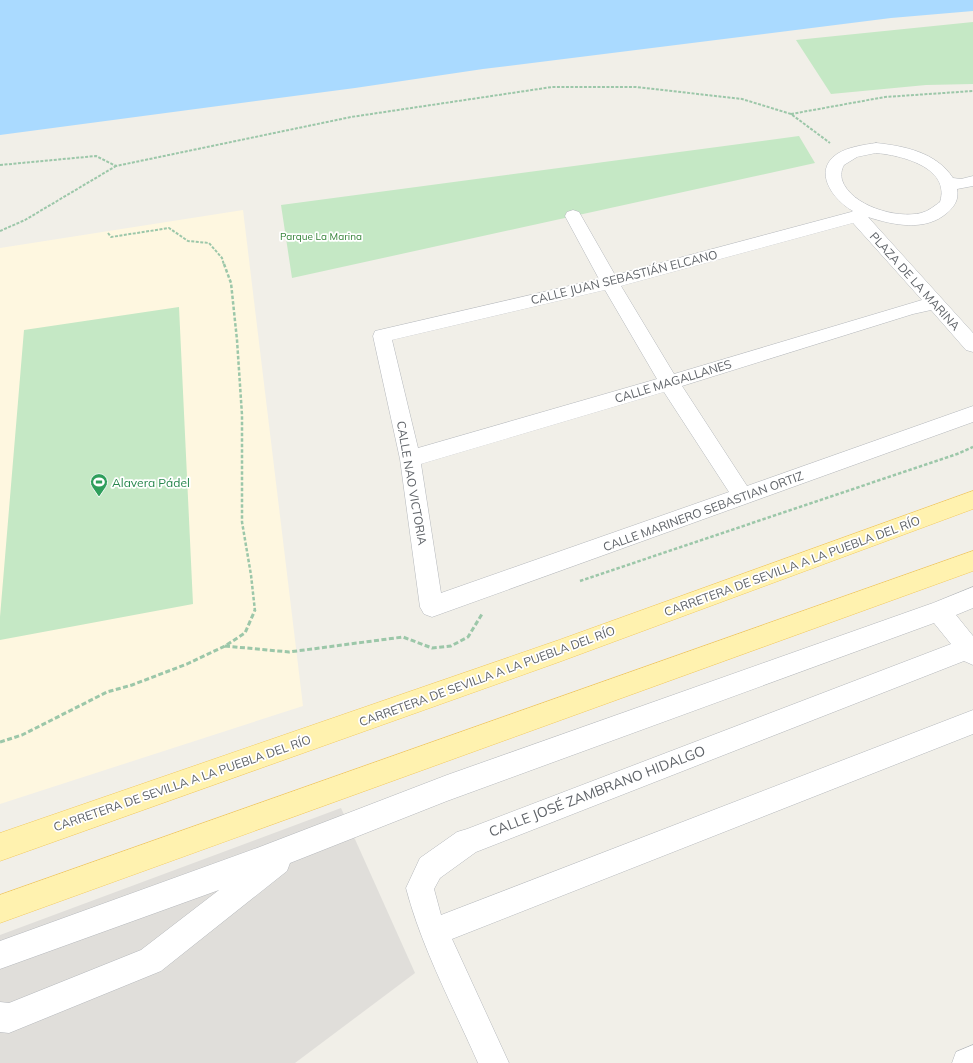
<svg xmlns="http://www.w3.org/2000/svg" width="973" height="1063" viewBox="0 0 973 1063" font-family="Mulish,sans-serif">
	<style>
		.commercial { fill: #fef7e0 }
		.industrial { fill: #e0deda }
		.green { fill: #c5e8c5 }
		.water { fill: #aadaff }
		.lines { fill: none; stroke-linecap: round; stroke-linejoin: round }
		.minor-casing { stroke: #b5b8bc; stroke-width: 1 }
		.major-casing { stroke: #f2c960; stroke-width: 1 }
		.path-far2 { stroke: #9cc7a9; stroke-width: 2; stroke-dasharray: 3 1.5; stroke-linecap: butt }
		.path-far1 { stroke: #9cc7a9; stroke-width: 2.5; stroke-dasharray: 3.5 2; stroke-linecap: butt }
		.path { stroke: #9cc7a9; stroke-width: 3; stroke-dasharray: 5 2.5; stroke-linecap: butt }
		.minor { fill: #fff; fill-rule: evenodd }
		.major { fill: #fff2af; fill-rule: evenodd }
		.labels { text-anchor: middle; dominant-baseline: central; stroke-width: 3.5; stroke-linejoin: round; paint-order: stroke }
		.far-park-label { font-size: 10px; fill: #348238; stroke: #fff }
		.street-label { font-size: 12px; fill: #5f6368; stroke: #fff }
		.leisure-label { font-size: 12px; fill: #27864d; stroke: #fff; text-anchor: start }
		.near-street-label { font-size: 14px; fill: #5f6368; stroke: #fff }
	</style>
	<rect width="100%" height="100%" fill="#f1efe8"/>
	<path class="commercial" d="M243 210 303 706 0 804V248Z"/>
	<path class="industrial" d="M341 808 415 973 295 1063H0V935Z"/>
	<path class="green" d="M973 22V84L926 85 831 94 796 40Z
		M799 136 815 163 292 278 281 205Z
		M179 307 193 604 0 640V617L24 330Z"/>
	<path class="water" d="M0 0H973V11L891 18 483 69 355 88 0 135Z"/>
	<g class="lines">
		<g class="minor-casing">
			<path id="minor" d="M876 143C904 146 936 152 953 178L961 179 973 176V186L957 189C959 199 955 206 947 213 925 232 893 225 868 217L973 333V352L966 350 931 310 913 314 682 386 747 486 973 406V422L432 617 424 614 420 607 400 459 373 336 375 331 599 279 565 216 567 212 573 210 579 212 615 275 851 212 853 211C833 200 812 171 837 154 848 147 863 145 876 143ZM876 153C900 155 951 167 940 202 934 206 929 211 921 213 897 219 851 206 842 180 841 175 841 170 844 165L857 157ZM853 223 922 300 674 374 621 286ZM605 290 657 379 418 448 392 340ZM664 392 729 492 441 593 421 464Z
				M973 587V608L956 615 973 636V665L964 661 476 852 440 878 434 889 441 915 973 710V734L452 939 509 1063H478C453 1006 422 949 406 888L420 858 457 832 467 829 951 644 934 623 447 801 290 863 287 871 161 971 9 1033 0 1032V1002L9 1003 141 950 219 890 0 969V941L257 848 447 775 933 603Z
				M973 1045V1063H952L956 1052Z"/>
		</g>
		<g class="major-casing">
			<path id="major" d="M973 491V509L559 662 0 861V833L559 640Z
				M973 551V571L0 923V895Z"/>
		</g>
		<path class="path-far2" d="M791 114 885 97 973 91
			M0 165 96 156 116 166 351 117 552 87H636L742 99 791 114 830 143
			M0 231 25 220 116 166
			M108 233 111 237 169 228 188 241 209 243 222 258 224 265"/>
		<path class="path-far1" d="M224 264 231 283 237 340 242 415V522L251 575 255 611
			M580 581 957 454 973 447"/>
		<path class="path" d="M225 646 289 652 403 637 432 648 451 646 468 637 482 614
			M0 742 22 735 107 692 132 685 187 664 225 646 245 633 255 610"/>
		<use href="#minor" class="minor"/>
		<use href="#major" class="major"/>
	</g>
	<defs>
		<g id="stadium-pin" transform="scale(0.9)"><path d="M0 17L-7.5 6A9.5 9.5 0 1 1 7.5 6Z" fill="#2e9e5b" stroke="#fff"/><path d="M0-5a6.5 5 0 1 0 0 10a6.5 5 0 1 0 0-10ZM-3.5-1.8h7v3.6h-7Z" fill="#fff"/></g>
	</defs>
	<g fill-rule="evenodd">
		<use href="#stadium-pin" x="99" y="482"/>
	</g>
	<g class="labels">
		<g class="far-park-label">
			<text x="321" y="236">Parque La Marina</text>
		</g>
		<g class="street-label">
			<text transform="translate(624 277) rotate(-14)">CALLE JUAN SEBASTIÁN ELCANO</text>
			<text transform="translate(915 281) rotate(48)">PLAZA DE LA MARINA</text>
			<text transform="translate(673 381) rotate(-17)">CALLE MAGALLANES</text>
			<text transform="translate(412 483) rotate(80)">CALLE NAO VICTORIA</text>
			<text transform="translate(703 511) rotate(-20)">CALLE MARINERO SEBASTIAN ORTIZ</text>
			<text transform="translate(792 566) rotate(-20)">CARRETERA DE SEVILLA A LA PUEBLA DEL RÍO</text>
			<text transform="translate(487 676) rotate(-20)">CARRETERA DE SEVILLA A LA PUEBLA DEL RÍO</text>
			<text transform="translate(182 783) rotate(-19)">CARRETERA DE SEVILLA A LA PUEBLA DEL RÍO</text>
		</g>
		<g class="leisure-label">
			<text x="112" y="482">Alavera Pádel</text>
		</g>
		<g class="near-street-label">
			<text transform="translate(597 791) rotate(-21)">CALLE JOSÉ ZAMBRANO HIDALGO</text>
		</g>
	</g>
</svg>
